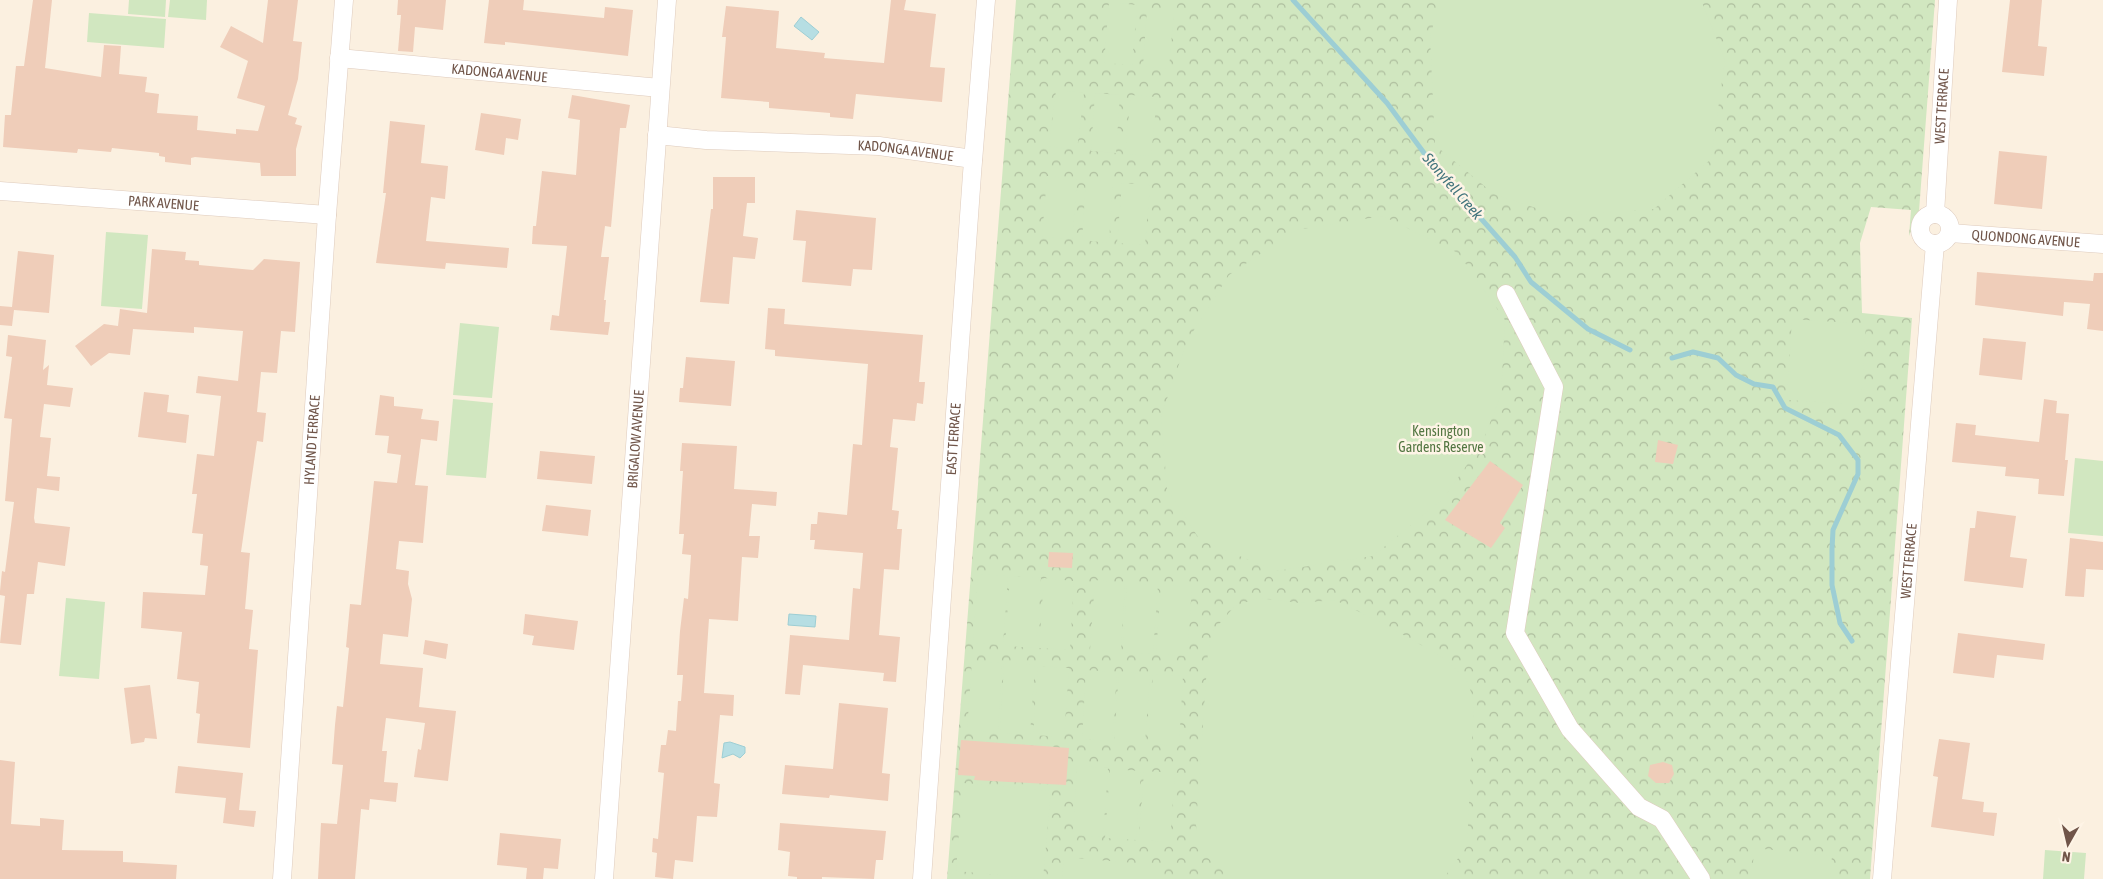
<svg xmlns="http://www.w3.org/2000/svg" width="2103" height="879" viewBox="0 0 2103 879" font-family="'Asap Condensed',sans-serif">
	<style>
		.park { fill: url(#park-crowns) }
		.pitch { fill: #d1e7c0 }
		.water { fill: #b6dee3; stroke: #9dced4 }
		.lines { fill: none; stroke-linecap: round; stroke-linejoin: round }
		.stream { stroke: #9dced4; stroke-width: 5 }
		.building { fill: #efcdb9 }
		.minor-casing { stroke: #decbbd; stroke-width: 19 }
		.minor { stroke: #fff; stroke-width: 18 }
		.labels { text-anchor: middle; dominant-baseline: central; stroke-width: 5; stroke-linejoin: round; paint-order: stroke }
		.street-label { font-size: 14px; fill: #705549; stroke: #fef4e6 }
		.park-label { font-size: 14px; fill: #537642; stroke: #fef4e6 }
		.water-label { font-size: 15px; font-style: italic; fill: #41747c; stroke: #fef4e6 }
	</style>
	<defs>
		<pattern id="park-crowns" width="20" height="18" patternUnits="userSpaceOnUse" patternTransform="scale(1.25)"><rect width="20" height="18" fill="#d1e7c0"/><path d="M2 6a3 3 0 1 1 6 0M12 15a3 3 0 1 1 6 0" fill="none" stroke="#aebe9e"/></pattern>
	</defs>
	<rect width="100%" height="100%" fill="#fbf0e0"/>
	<path class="park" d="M1016 0H1935L1919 211 1909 236 1911 210 1871 207 1860 243 1862 313 1912 318 1870 879H947Z"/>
	<path class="pitch" d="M129 0H166L165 17 128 14Z
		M170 0H207L206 20 168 17Z
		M1440 0H1701L1725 60 1711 159 1654 209 1560 216 1494 194 1435 145 1430 37Z
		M1109 2 1137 5 1132 65 1104 63Z
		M1147 9 1174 11 1169 69 1143 66Z
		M89 13 166 19 164 48 87 42Z
		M1056 90 1084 93 1077 150 1049 146Z
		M1095 93 1120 95 1116 153 1091 151Z
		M1131 95 1157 97 1151 156 1125 154Z
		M1047 176 1077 179 1072 239 1042 237Z
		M1086 180 1113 182 1109 243 1082 240Z
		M1122 183 1150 185 1145 245 1117 243Z
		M1383 216 1458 253 1505 320 1501 395 1482 443 1444 498 1373 556 1276 571 1200 540 1167 489 1161 416 1187 341 1229 275 1296 230Z
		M106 232 148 235 142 309 101 306Z
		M1792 319 1866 324 1861 405 1787 400Z
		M460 323 499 327 492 398 453 395Z
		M453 399 493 403 486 478 446 475Z
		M2075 458 2103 461V536L2068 533Z
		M978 574 1008 576 1003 645 973 643Z
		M1010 576 1041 578 1036 648 1005 646Z
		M1044 578 1074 581 1070 650 1039 648Z
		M1095 580 1125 583 1121 652 1090 650Z
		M1127 583 1158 585 1153 654 1123 652Z
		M1161 585 1192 587 1187 656 1156 654Z
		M66 598 105 602 99 679 59 676Z
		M1258 598 1300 603 1335 600 1384 624 1444 658 1466 679 1474 700 1467 846 1446 875 1439 879H1232L1199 850 1196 825 1208 651 1212 632 1235 606Z
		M972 661 1002 663 998 732 967 730Z
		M1004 663 1035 665 1030 735 1000 733Z
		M1038 666 1069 668 1064 737 1033 735Z
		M1086 670 1117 672 1112 741 1082 739Z
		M1119 672 1150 674 1145 743 1114 741Z
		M1153 674 1183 676 1179 746 1148 744Z
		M1077 766 1108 768 1103 837 1073 835Z
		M1110 769 1141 771 1136 840 1105 838Z
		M1144 771 1175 773 1170 842 1139 840Z
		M963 783 1051 791 1043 879 956 871Z
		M1754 848 1832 856 1830 879H1752Z
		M2045 850 2086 853 2084 879H2043Z
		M1064 857 1156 865 1155 879H1062Z"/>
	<path class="water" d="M801 17 819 32 812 40 794 26Z
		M789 614 816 616 815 627 788 625Z
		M730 742 745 747V753L740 758 733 754 722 758 724 743Z"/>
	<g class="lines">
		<path class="stream" d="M1293 0 1387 103 1430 161 1515 257 1531 282 1588 329 1630 350
			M1672 358 1693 352 1718 358 1736 375 1754 384 1773 387 1785 408 1839 435 1858 460V474L1833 530 1832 549V585L1840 623 1852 641"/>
	</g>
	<path class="building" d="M33 0H52L45 68 101 77 104 45 121 46 119 74 147 77 145 92 159 94 157 113 198 116 197 130 236 134V129L258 131 265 106 237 98 248 61 220 47 231 26 263 43 268 0H298L293 41 302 42 298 79 288 115 297 118 295 124 302 126 296 149V176H261L260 163 195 157 191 158V165L165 162V157L159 156V153L112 148 111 152 78 149 77 153 3 147 5 115H11L16 66H24Z
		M398 0H446L443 30 415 27 413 52 398 51 401 15H397Z
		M489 0H524L523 10 604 18 605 7 633 10 628 56 505 42V45L484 43Z
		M891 0H906L904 10 936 14 930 67 945 68 942 102 856 94 853 119 830 117V113L769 108V102L721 98 726 37H722L726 6 779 11 776 48 825 53 824 58 884 63Z
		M2010 0H2042L2038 46 2047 47 2044 76 2002 72Z
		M572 95 630 105 626 128H620L611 227 605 226 601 257H609L604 300H606L604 322H610L608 335 550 330 552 315 559 316 567 246 532 244 533 226H536L542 171 576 175 580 120 568 118Z
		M481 113 521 119 518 140 506 138 504 155 475 150Z
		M390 121 425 125 421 163 448 166 445 199 431 197 426 241 509 248 507 268 446 263 445 269 376 263 386 193H383Z
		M1999 151 2047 156 2042 209 1994 204Z
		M713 177H755V203H747L743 236 758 238 755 259 733 257 729 304 700 302 711 209H713Z
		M796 210 876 218 872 270 853 269 851 286 802 282 806 241 793 240Z
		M152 249 186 252 185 260 199 261V265L253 270 264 259 300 262 295 332 281 331 277 373 261 372 257 412 266 413 263 442 257 441 241 552 250 553 245 609 253 610 249 649 258 650 250 748 197 743 200 714 196 713 199 682 177 679 182 632 141 628 143 592 205 595 208 566 200 565 203 534 192 533 197 494H192L197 454 214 456 221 396 196 393 198 376 238 381 243 331 194 327V333L133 329 130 355 109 353 91 366 75 346 104 324 118 326 120 309 147 313Z
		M18 251 54 255 49 313 14 310 12 326 0 325V306L12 307Z
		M1977 272 2093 281 2094 273H2103V331L2087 329 2090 304 2064 302 2063 316 1975 305Z
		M768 308 785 309 784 324 923 335 919 382H925L923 404 917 403 915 421 893 419 890 447 898 448 892 510 899 511 897 529H902L899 570 884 569 879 635 900 637 896 682 883 681 884 673 803 665 800 695 785 694 790 635 849 640 853 588 860 589 863 553 814 549 815 540H810L811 524H817L818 512 847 515 853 444 862 445 868 364 775 356V350L765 349Z
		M8 335 46 340 43 370 49 365 47 385 73 388 70 407 44 404 40 437 51 438 47 476 60 477 59 491 37 488 34 518 35 523 70 527 65 566 38 562 34 594H27L21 645 0 643 5 596 0 595V591L2 571 5 572 14 502 5 501 12 419 4 418 12 357 6 356Z
		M1983 338 2026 342 2022 380 1979 375Z
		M686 357 735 361 731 406 679 402 680 388H683Z
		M144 392 169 395 167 412 189 415 186 443 138 437Z
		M380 395 394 397V406L423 409 421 419 439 421 437 441 421 439 415 485 428 486 423 543 399 541 396 569 409 571 408 584 412 599 408 637 383 634 380 664 423 668 419 707 456 711 448 781 414 777 418 749 421 750 425 723 386 718 382 751H387L384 782 398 783 396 802 370 799 369 810 361 809 355 879H318L321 823 337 824 343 765 332 764 335 725 337 706 343 707 349 648 346 647 350 604 361 605 374 481 397 483 401 455 387 453 389 436 375 435Z
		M2044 399 2057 401 2056 413 2069 414 2065 460H2068L2064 496 2038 494 2039 479 2005 476 2006 467 1952 462 1956 423 1976 425 1975 435 2039 442Z
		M1658 440 1678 445 1673 464 1655 462Z
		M682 443 737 446 734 489 777 492 776 506 752 504 749 536H760L758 558 742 557 738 621 709 619 704 693 734 695 733 716 720 715 714 783 720 784 717 817 697 816 693 862 675 860 673 879 655 877 657 853 652 852 653 838 658 839 664 773 658 772 661 745H666L668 730 676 731 678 701H681L683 675H677L680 631 684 598 688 599 691 555 682 554 684 534H679L683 471H680Z
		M540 451 595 456 592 484 537 479Z
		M1490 461 1523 485 1500 523 1505 528 1491 548 1445 520Z
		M546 505 591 510 588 536 542 531Z
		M1977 511 2016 516 2010 557 2027 559 2023 588 1964 581 1970 528H1975Z
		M2070 538 2103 542V570L2086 569 2084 597 2065 596Z
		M1049 552 1073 553 1072 568 1048 567Z
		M525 614 578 621 574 650 532 645 534 636 523 634Z
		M1958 633 2045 644 2043 660 1997 655 1994 678 1953 673Z
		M425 640 448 644 446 659 423 654Z
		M150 685 157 739 145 738 144 742 131 744 124 688Z
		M839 703 888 708 882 773 890 774 888 801 830 795 829 798 782 794 785 765 833 769Z
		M1939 739 1970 743 1962 799 1984 802 1983 812 1997 813 1994 836 1931 827 1938 777 1933 776Z
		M961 740 1069 748 1066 785 974 780 975 776 958 775Z
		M0 760 15 762 11 824 40 826V818L64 820 62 850 123 851V862L177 865 176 879H0Z
		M1663 762 1672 765 1674 774 1669 783H1656L1648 776 1650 765Z
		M178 766 243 773 239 810 256 811 254 827 223 823 226 798 175 793Z
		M780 823 886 831 883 860H876L874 879 822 877V879H797V877L788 876 790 852 778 850Z
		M500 833 561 839 558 869 544 868 543 879H526L527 868 497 865Z"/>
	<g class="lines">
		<g class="minor-casing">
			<g id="minor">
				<path id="s1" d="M339 58 660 88"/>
				<path id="s2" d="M657 135 706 140 879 146 973 159"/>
				<path id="s3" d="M0 191 327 215"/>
				<path id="s4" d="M1935 214 1948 0"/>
				<circle cx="1935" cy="229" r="15"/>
				<path id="s5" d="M1950 233 2103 244"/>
				<path d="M1506 294 1554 387 1515 633 1570 729 1639 807 1662 819 1701 879"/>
				<path id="s6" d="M282 879 327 215 344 0"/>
				<path id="s7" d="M604 879 667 0"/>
				<path id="s8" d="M922 879 972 174 986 0"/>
				<path id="s9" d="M1882 879 1935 244"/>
			</g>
		</g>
		<use href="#minor" class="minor"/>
	</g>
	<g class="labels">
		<g class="street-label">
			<text stroke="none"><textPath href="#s1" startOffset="161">KADONGA AVENUE</textPath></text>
			<text stroke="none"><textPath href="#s4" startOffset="108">WEST TERRACE</textPath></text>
			<text stroke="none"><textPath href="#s2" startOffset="249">KADONGA AVENUE</textPath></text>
			<text stroke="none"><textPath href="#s3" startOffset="164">PARK AVENUE</textPath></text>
			<text stroke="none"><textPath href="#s5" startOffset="76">QUONDONG AVENUE</textPath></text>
			<text stroke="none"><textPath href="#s6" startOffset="440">HYLAND TERRACE</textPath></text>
			<text stroke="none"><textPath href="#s8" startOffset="441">EAST TERRACE</textPath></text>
			<text stroke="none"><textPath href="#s7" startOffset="441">BRIGALOW AVENUE</textPath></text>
			<text stroke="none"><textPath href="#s9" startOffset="319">WEST TERRACE</textPath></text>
		</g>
		<g class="park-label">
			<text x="1441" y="431">Kensington<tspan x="1441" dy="16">Gardens Reserve</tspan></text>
		</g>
		<g class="water-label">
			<text transform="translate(1453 186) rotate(49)">Stonyfell Creek</text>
		</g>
	</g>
	<g transform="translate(2068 844) rotate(188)" stroke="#fef4e6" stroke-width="4" paint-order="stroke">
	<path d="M0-4L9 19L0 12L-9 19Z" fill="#705549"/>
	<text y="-8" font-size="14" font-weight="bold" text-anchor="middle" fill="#705549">N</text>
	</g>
</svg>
